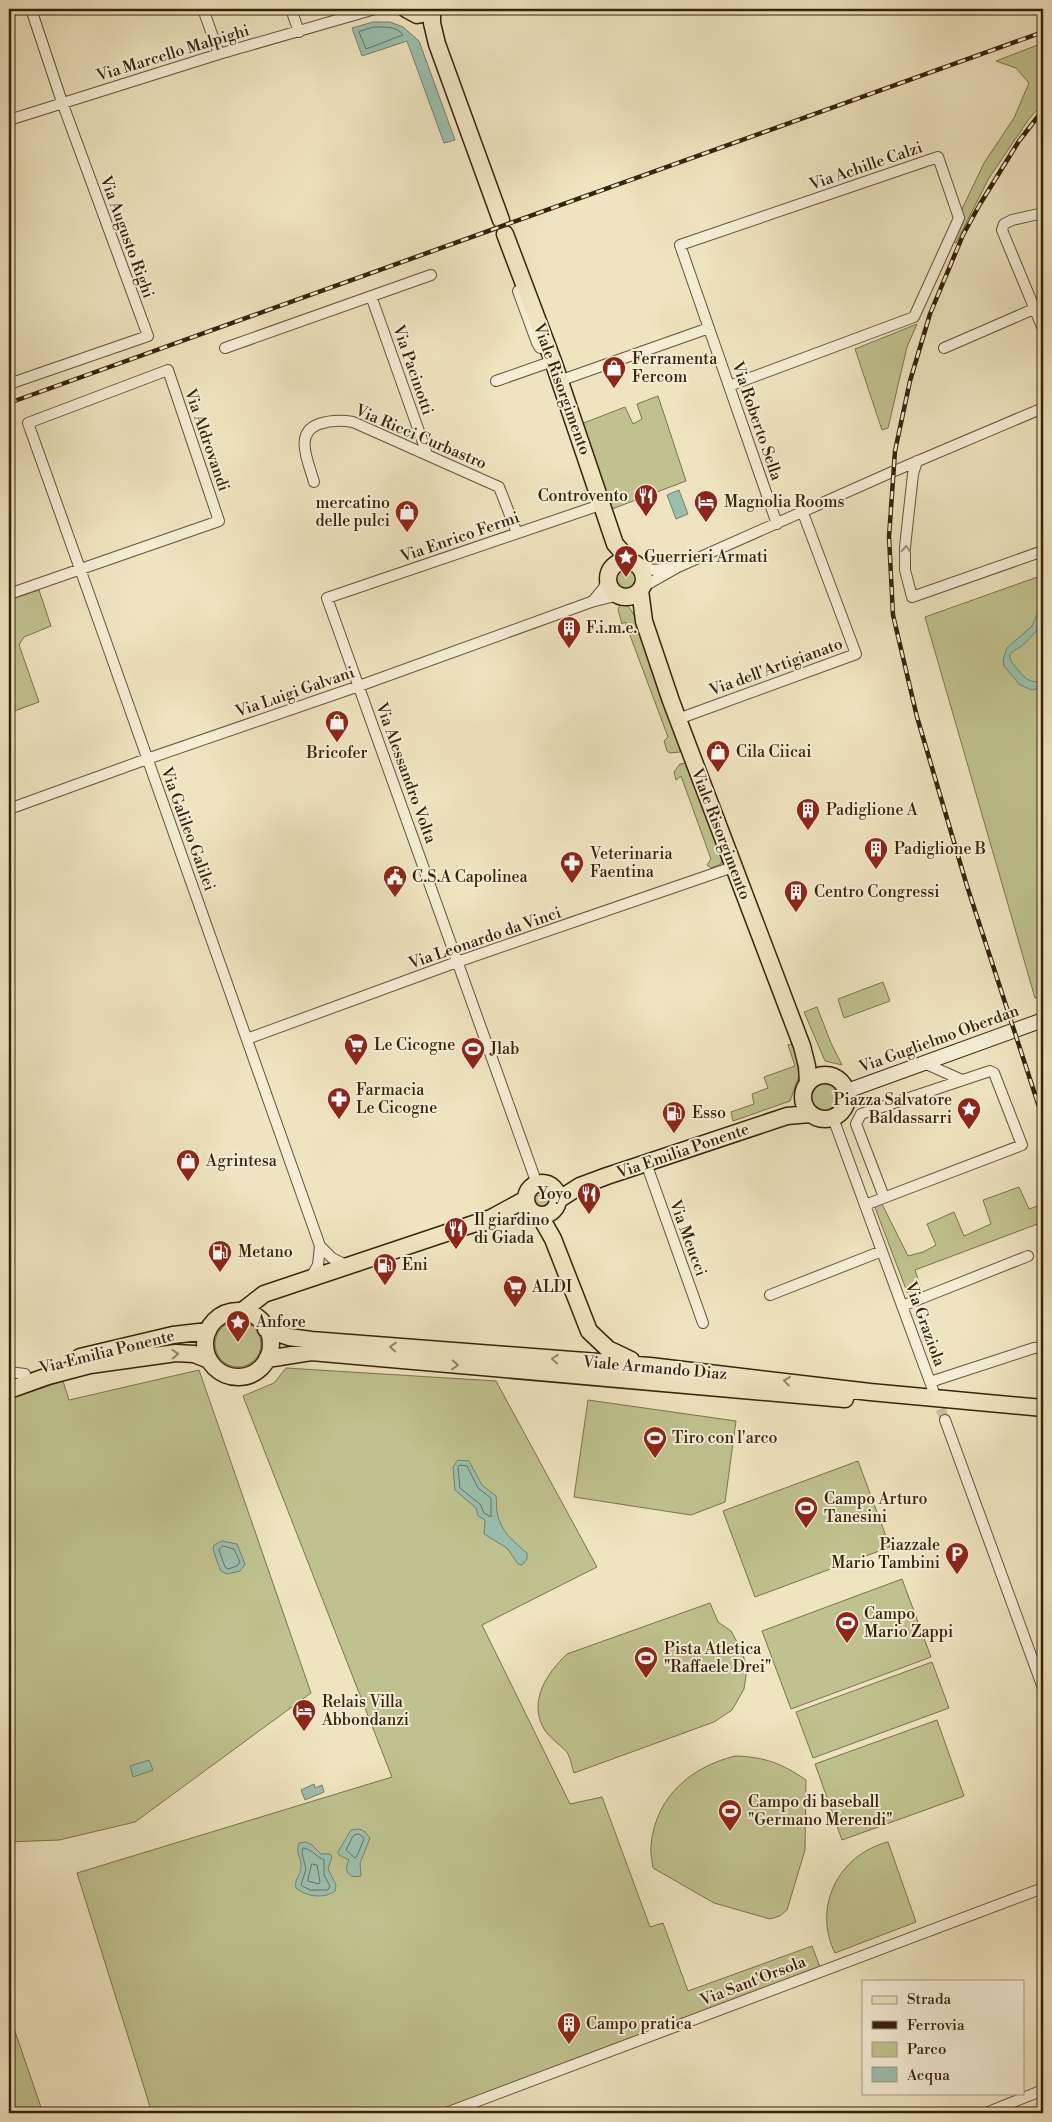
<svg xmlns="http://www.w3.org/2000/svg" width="1052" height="2122" viewBox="0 0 1052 2122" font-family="'Libre Bodoni',serif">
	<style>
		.green { fill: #bfc28e; stroke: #7c724c }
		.water { fill: #9abfae; stroke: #73806c }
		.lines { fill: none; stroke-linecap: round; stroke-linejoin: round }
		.shore { stroke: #69705c; stroke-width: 1 }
		.street-tunnel { stroke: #cabd9c; stroke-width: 10; stroke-dasharray: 10 5; stroke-linecap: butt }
		.street-casing { stroke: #665238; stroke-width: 12 }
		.secondary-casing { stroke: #38210a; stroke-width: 16 }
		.primary-casing { stroke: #38210a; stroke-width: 19 }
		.street { stroke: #f5edd6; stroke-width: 10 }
		.secondary { stroke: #f5edd6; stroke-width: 14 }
		.primary { stroke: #efe4c0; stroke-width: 16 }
		.rail-casing { stroke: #38210a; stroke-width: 4.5 }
		.rail { stroke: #f5edd6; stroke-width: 2.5; stroke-dasharray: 8; stroke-linecap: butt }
		.oneway { stroke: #a0917a }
		.oneway2 { stroke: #948265 }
		.labels { text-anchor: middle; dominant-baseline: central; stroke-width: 4; stroke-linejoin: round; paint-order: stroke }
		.street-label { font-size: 16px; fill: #38210a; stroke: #f5edd6 }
		.poi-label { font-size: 16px; fill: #38210a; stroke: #f5edd6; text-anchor: start }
	</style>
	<rect width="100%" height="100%" fill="#efe4c0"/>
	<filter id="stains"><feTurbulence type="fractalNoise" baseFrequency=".004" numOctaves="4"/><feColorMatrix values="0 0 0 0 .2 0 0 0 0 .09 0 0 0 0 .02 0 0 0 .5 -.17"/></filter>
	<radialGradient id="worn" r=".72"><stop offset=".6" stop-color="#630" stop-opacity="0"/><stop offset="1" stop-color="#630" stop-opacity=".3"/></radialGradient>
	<path class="green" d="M1043 43V103L1029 119 989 178 956 243 951 241 963 207 984 163 1014 118 1029 83 1016 68 996 61Z
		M917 324 907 347 888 428 882 430 855 349Z
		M658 396 686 481 612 509 581 424 625 407 633 424 642 419 637 404Z
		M613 579a13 13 0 1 1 26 0a13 13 0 1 1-26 0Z
		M1043 575V995L1035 998 925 617Z
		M39 590 51 626 24 637 19 645 39 702 9 713V600Z
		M621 602 629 607 639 623 683 749 680 752 670 753 667 751 664 741 668 737 625 622 622 624 618 610Z
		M686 763 722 860 721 864 711 868 707 865 711 859 681 776 676 780 674 772 680 764Z
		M883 982 890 1001 844 1018 838 999Z
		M817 1007 831 1043 842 1065 825 1061 804 1012Z
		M795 1043 799 1076 790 1101 733 1121 731 1112 754 1104 752 1094 768 1088 764 1077 795 1066 788 1045Z
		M809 1096a16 16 0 1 1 32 0a16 16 0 1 1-32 0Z
		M1019 1187 1029 1209 1043 1204V1222L915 1270 922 1291 909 1297 874 1205 881 1202 908 1256 923 1252 936 1245 927 1224 954 1212 964 1236 991 1224 983 1200Z
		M533 1199a9 9 0 1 1 18 0a9 9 0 1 1-18 0Z
		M215 1344a23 23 0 1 1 46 0a23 23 0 1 1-46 0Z
		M286 1368 496 1381 597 1567 482 1625 570 1804 602 1797 650 1927 663 1923 688 1991 812 1946 820 1967 433 2113H152L77 1873 392 1777 243 1396 274 1383Z
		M199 1370 311 1693 135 1822 59 1840 9 1842V1399L63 1381 69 1400Z
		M588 1400 736 1421 725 1502 691 1515 574 1497Z
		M858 1461 890 1547 755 1597 723 1511Z
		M902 1579 931 1657 791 1709 762 1631Z
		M710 1603 718 1622 731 1631 742 1651 747 1669 744 1689 732 1710 714 1722 574 1773C572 1767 571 1760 568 1754 564 1747 550 1739 544 1729 528 1701 547 1673 567 1654Z
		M932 1662 949 1708 813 1758 796 1712Z
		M937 1720 964 1796 842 1840 815 1764Z
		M735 1756C765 1757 781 1763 806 1780L805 1850 787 1910 780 1916 770 1919 714 1903 653 1868C652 1860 650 1852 651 1845 656 1796 691 1767 735 1756Z
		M888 1842 916 1922 835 1953C812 1907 839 1854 888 1842Z
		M9 2014 43 2113H9Z"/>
	<path class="water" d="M373 22H390L403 27 419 41 455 140 444 143 407 41 362 56 352 28Z
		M679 490 688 514 676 519 667 495Z
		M1043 601V626C1035 630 1033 636 1026 642 1014 654 1001 651 1018 670 1024 677 1027 681 1037 682L1043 674V687L1032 690 1020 685 1004 666 1003 660 1007 648 1032 626Z
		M458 1460 469 1461 482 1485 496 1496C497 1502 496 1507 497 1512 500 1531 514 1542 527 1553V1559L522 1565 518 1564 507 1548 484 1534 485 1520 478 1516 476 1508 455 1490 453 1467Z
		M222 1541 237 1544 245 1564 240 1571 227 1574 221 1571 218 1564 213 1549 214 1545Z
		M149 1760 153 1770 133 1777 130 1766Z
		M314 1784 315 1788 322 1785 324 1792 305 1800 301 1790Z
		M359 1829 364 1831 370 1838 360 1863 361 1876C349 1879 343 1871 349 1860L339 1855 338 1852 351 1830Z
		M306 1842 312 1845 321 1854H330L332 1857 328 1869 336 1885 335 1891C324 1899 307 1897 296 1888 294 1880 300 1876 301 1868 302 1858 295 1853 299 1843Z"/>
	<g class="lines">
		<path class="shore" d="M374 27C384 27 397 26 403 35L366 49 359 32Z
			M460 1465 467 1466 478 1488 491 1498V1517L484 1513 480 1504 460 1488 458 1468Z
			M223 1546 234 1549 240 1562 237 1566 228 1569 225 1567 219 1550Z
			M358 1834 362 1836 364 1839 357 1856 355 1858 346 1850 353 1836Z
			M303 1848C310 1848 317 1857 324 1860V1875L330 1886 328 1890H310L301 1885 306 1869 302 1853Z
			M312 1864 317 1865 320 1882 319 1884 308 1881Z"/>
		<path class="street-tunnel" d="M935 1395 945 1420"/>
		<g class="street-casing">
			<path id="street" d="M203 9 219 54
				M291 9 299 32
				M9 120 219 54 375 9
				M1043 213 1012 220 1004 224 1002 230 1043 329
				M518 291 537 343 540 348H547
				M371 296 427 454
				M225 348 431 275
				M944 348 1043 305
				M496 381 553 361
				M559 381 709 328
				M9 384 148 336 62 102 31 9
				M729 386 914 317 959 218 938 157 680 245C712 338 745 431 777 524
				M917 461 913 474 905 547V570L912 597 1043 551
				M314 482C309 463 293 433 319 424 331 420 341 420 353 422L499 487 517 533
				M637 565 654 570 670 568
				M641 588 678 567 892 472 1043 408
				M9 594 219 521 168 370 28 423C126 697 223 971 320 1246L318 1265 311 1277
				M592 602 603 589 609 576
				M678 719 856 654 803 513
				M9 809 147 759 359 686 591 602 619 595
				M247 1039 457 962 733 867
				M924 1063 962 1080
				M833 1118 933 1390
				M646 1163 703 1323
				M537 1184 327 598 603 504
				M865 1205 1022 1145 994 1073 990 1071 861 1114 856 1124 884 1197
				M320 1246 332 1258 346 1265
				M770 1295 882 1251
				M902 1306 1028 1256
				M9 1372 25 1374
				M930 1382 1034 1348 1043 1347
				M945 1420 1043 1688
				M446 2113 1043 1888
				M986 2113 1043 2090"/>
		</g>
		<g class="secondary-casing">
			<path id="secondary" d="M847 1091 1043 1020"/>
		</g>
		<g class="primary-casing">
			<path id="primary" d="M406 9 417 15 428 13 432 9
				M432 9V23L437 44 501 220
				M505 234 553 361 615 544 631 562
				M608 579a18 18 0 1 1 36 0a18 18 0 1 1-36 0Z
				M640 590 644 621 671 701 802 1046 807 1066 808 1082
				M803 1097a22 22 0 1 1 44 0a22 22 0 1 1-44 0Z
				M526 1199a16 16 0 1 1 32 0a16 16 0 1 1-32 0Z
				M558 1200 580 1186 607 1176 787 1116 810 1114
				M540 1216 553 1239 589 1331 608 1349 631 1360
				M205 1344a33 33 0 1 1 66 0a33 33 0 1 1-66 0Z
				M241 1312 264 1294 491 1218 526 1199
				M266 1329 289 1337 311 1340 650 1366 870 1392 1043 1408
				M80 1357 173 1335 208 1331
				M267 1359 311 1352 845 1399
				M9 1390 48 1376 90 1365 176 1353 194 1354 209 1360"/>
		</g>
		<use href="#street" class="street"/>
		<use href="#secondary" class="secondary"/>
		<use href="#primary" class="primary"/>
		<g class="rail-casing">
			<path id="rail" d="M1043 110 1019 141 980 204 963 235 930 314 910 381 895 451 889 537 893 615 917 717 967 886 1043 1119
				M9 403 1043 32"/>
		</g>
		<use href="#rail" class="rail"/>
	</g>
	<defs><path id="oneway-chevron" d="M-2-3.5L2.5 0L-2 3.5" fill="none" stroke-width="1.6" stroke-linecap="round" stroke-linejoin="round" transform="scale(1.25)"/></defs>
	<use class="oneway" href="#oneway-chevron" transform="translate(906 549) rotate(-87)"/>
	<g class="oneway2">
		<use href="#oneway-chevron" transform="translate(393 1347) rotate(-176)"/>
		<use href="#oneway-chevron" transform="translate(175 1354) rotate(-3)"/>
		<use href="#oneway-chevron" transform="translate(555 1359) rotate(-176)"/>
		<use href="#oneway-chevron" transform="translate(455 1365) rotate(5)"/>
		<use href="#oneway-chevron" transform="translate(787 1381) rotate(-173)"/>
	</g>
	<defs>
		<g id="shop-pin" transform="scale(1.25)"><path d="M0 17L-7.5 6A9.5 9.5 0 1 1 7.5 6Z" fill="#8f2418" stroke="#f5edd6"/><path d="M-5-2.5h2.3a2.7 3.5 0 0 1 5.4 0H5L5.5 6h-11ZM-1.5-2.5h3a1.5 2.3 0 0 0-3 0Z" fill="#fff"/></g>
		<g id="restaurant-pin" transform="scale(1.25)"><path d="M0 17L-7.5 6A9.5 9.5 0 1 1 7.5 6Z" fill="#8f2418" stroke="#f5edd6"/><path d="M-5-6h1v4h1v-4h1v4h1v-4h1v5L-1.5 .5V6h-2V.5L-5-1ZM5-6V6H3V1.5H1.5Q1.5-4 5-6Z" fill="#fff"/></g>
		<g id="hotel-pin" transform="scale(1.25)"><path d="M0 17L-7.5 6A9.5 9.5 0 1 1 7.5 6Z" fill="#8f2418" stroke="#f5edd6"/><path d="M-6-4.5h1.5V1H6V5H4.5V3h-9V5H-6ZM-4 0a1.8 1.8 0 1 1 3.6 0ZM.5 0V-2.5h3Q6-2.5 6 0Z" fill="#fff"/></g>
		<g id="sight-pin" transform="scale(1.25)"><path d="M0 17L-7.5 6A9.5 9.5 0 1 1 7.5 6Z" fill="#8f2418" stroke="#f5edd6"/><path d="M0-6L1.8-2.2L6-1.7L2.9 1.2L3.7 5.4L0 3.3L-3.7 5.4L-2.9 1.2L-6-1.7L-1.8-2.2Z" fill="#fff"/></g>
		<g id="building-pin" transform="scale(1.25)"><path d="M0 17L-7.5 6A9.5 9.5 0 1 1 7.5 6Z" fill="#8f2418" stroke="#f5edd6"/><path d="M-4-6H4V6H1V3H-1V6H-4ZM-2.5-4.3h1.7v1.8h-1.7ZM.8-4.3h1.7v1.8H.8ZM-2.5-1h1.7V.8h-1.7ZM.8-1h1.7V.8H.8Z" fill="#fff"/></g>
		<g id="pharmacy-pin" transform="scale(1.25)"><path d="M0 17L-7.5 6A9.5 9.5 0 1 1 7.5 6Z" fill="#8f2418" stroke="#f5edd6"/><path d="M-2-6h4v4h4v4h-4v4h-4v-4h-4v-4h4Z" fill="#fff"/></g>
		<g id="civic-pin" transform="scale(1.25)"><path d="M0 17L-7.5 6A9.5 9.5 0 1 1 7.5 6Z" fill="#8f2418" stroke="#f5edd6"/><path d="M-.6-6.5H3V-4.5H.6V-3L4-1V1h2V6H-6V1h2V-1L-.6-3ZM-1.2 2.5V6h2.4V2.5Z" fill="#fff"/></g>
		<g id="supermarket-pin" transform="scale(1.25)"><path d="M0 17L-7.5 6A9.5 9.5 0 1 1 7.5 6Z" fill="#8f2418" stroke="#f5edd6"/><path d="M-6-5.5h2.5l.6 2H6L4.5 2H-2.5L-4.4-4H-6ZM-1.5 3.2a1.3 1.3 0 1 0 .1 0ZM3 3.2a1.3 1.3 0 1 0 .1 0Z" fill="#fff"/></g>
		<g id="stadium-pin" transform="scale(1.25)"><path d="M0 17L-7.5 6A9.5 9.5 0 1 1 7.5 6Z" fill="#8f2418" stroke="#f5edd6"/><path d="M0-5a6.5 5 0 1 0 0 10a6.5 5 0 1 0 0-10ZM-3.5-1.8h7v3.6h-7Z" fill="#fff"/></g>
		<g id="fuel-pin" transform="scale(1.25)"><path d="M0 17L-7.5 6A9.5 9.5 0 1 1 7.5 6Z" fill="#8f2418" stroke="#f5edd6"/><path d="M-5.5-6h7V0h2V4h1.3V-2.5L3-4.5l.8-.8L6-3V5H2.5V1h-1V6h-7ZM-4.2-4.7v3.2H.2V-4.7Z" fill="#fff"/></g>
		<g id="parking-pin" transform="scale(1.25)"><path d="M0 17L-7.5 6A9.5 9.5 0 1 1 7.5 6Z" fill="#8f2418" stroke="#f5edd6"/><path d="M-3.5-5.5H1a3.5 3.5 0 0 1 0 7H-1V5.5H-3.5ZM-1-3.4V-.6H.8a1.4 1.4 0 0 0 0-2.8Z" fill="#fff"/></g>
	</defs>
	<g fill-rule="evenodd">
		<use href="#shop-pin" x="614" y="368"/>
		<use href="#restaurant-pin" x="646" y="496"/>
		<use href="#hotel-pin" x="706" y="502"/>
		<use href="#shop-pin" x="407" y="512"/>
		<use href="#sight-pin" x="626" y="557"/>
		<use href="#building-pin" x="569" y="628"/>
		<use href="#shop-pin" x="337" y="722"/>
		<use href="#shop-pin" x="718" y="752"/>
		<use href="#building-pin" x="808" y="810"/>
		<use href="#building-pin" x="876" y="849"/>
		<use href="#pharmacy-pin" x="572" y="863"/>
		<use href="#civic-pin" x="395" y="877"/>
		<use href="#building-pin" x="796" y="892"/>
		<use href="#supermarket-pin" x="356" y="1045"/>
		<use href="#stadium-pin" x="473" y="1049"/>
		<use href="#pharmacy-pin" x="339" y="1099"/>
		<use href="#sight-pin" x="969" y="1109"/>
		<use href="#fuel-pin" x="674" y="1113"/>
		<use href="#shop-pin" x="188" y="1161"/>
		<use href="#restaurant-pin" x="589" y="1194"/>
		<use href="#restaurant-pin" x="456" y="1229"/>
		<use href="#fuel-pin" x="220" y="1252"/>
		<use href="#fuel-pin" x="385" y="1265"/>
		<use href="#supermarket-pin" x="515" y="1287"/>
		<use href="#sight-pin" x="238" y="1322"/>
		<use href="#stadium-pin" x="655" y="1438"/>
		<use href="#stadium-pin" x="806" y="1508"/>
		<use href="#parking-pin" x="957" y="1554"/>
		<use href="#stadium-pin" x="847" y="1623"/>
		<use href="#stadium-pin" x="646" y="1658"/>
		<use href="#hotel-pin" x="304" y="1711"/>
		<use href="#stadium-pin" x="730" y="1811"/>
		<use href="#building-pin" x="569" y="2024"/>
	</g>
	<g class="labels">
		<g class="street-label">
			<text transform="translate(173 53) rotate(-17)">Via Marcello Malpighi</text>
			<text transform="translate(866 166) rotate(-19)">Via Achille Calzi</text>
			<text transform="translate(127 237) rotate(70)">Via Augusto Righi</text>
			<text transform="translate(413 370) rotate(71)">Via Pacinotti</text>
			<text transform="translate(562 389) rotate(70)">Viale Risorgimento</text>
			<text transform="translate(757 421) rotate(71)">Via Roberto Sella</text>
			<text transform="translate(421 437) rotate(23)">Via Ricci Curbastro</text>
			<text transform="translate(207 440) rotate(71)">Via Aldrovandi</text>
			<text transform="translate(460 537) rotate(-19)">Via Enrico Fermi</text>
			<text transform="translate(776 667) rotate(-20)">Via dell'Artigianato</text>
			<text transform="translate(295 692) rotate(-19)">Via Luigi Galvani</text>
			<text transform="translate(406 773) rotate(70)">Via Alessandro Volta</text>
			<text transform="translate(188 829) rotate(70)">Via Galileo Galilei</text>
			<text transform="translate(721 834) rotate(69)">Viale Risorgimento</text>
			<text transform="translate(485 938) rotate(-19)">Via Leonardo da Vinci</text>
			<text transform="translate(939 1039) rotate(-20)">Via Guglielmo Oberdan</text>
			<text transform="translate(683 1151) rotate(-19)">Via Emilia Ponente</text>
			<text transform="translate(688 1238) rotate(70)">Via Meucci</text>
			<text transform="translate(925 1324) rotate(70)">Via Graziola</text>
			<text transform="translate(107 1352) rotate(-14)">Via Emilia Ponente</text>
			<text transform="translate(655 1368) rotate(5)">Viale Armando Diaz</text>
			<text transform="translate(753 1981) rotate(-21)">Via Sant'Orsola</text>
		</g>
		<g class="poi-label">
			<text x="632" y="359">Ferramenta<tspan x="632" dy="18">Fercom</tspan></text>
			<text x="628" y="496" text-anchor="end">Controvento</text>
			<text x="724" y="502">Magnolia Rooms</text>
			<text x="390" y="503" text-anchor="end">mercatino<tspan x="390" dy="18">delle pulci</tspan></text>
			<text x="644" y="557">Guerrieri Armati</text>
			<text x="586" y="628">F.i.m.e.</text>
			<text x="736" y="752">Cila Ciicai</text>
			<text x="337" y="753" text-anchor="middle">Bricofer</text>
			<text x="826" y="810">Padiglione A</text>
			<text x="894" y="849">Padiglione B</text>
			<text x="590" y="854">Veterinaria<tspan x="590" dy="18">Faentina</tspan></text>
			<text x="412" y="877">C.S.A Capolinea</text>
			<text x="814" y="892">Centro Congressi</text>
			<text x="374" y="1045">Le Cicogne</text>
			<text x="490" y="1049">Jlab</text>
			<text x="356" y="1090">Farmacia<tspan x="356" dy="18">Le Cicogne</tspan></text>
			<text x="952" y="1100" text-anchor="end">Piazza Salvatore<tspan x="952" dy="18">Baldassarri</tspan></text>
			<text x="692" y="1113">Esso</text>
			<text x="206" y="1161">Agrintesa</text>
			<text x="572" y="1194" text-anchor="end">Yoyo</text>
			<text x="474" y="1220">Il giardino<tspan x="474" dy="18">di Giada</tspan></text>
			<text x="238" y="1252">Metano</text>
			<text x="402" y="1265">Eni</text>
			<text x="532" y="1287">ALDI</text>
			<text x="256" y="1322">Anfore</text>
			<text x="672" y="1438">Tiro con l'arco</text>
			<text x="824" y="1499">Campo Arturo<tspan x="824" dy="18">Tanesini</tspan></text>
			<text x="940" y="1545" text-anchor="end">Piazzale<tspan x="940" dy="18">Mario Tambini</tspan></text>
			<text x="864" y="1614">Campo<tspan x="864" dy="18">Mario Zappi</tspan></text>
			<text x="664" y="1649">Pista Atletica<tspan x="664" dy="18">"Raffaele Drei"</tspan></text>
			<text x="322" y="1702">Relais Villa<tspan x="322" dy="18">Abbondanzi</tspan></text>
			<text x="748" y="1802">Campo di baseball<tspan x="748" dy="18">"Germano Merendi"</tspan></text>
			<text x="586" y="2024">Campo pratica</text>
		</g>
	</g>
	<rect width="1052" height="2122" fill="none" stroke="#efe4c0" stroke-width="30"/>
	<rect x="10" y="10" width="1032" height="2102" fill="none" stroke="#38210a" stroke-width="2.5"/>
	<rect x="15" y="15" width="1022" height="2092" fill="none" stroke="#38210a"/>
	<rect x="862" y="1980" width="162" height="115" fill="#f5edd6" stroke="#a99b84"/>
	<rect x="872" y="1996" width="25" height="8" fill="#efe4c0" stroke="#a99b84"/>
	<text x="907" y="2004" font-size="15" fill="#38210a">Strada</text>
	<rect x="872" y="2021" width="25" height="8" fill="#38210a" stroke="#a99b84"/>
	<text x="907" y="2030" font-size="15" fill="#38210a">Ferrovia</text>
	<rect x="872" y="2042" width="25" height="15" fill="#bfc28e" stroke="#a99b84"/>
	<text x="907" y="2054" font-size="15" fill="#38210a">Parco</text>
	<rect x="872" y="2067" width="25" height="15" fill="#9abfae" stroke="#a99b84"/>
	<text x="907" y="2080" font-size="15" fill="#38210a">Acqua</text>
	<rect width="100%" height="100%" filter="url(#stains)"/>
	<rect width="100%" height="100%" fill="url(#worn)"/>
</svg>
